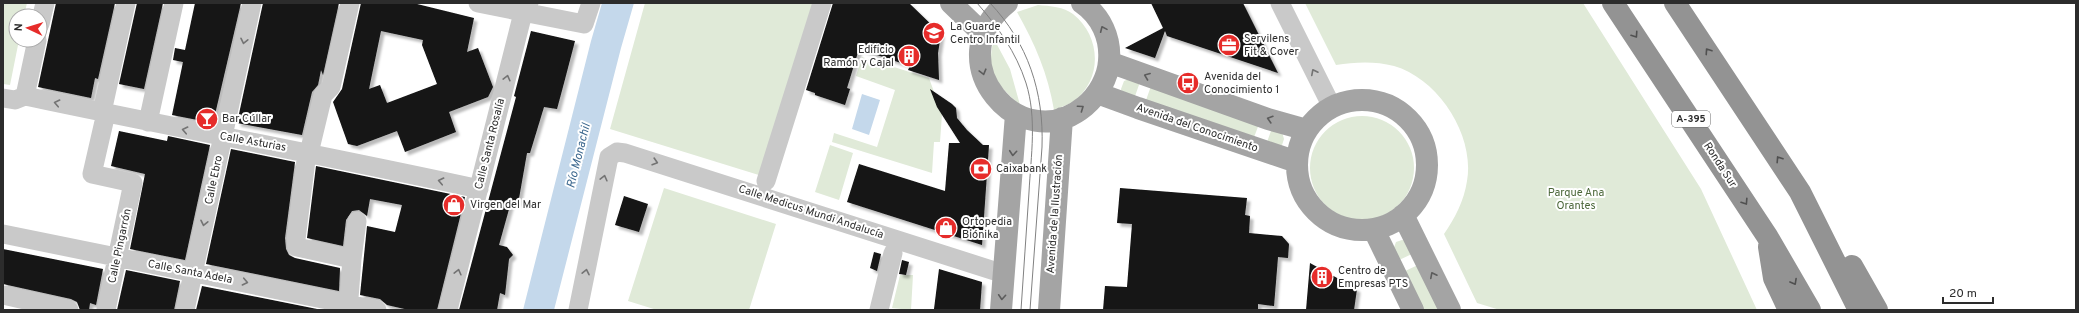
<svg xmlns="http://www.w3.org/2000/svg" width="2079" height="313" viewBox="0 0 2079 313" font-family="Overpass,sans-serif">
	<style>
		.green { fill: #e0ead8 }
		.water { fill: #c4d8eb }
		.building { fill: #131313; fill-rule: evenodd; filter: url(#shadow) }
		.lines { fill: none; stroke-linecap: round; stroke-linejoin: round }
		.minor { stroke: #c9c9c9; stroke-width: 19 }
		.major { stroke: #a4a4a4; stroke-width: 22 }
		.highway { stroke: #939393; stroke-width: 22 }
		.tram { stroke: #818181; stroke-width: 1 }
		.oneway { stroke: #5c5c5c }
		.oneway2 { stroke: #505050 }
		.oneway3 { stroke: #737373 }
		.labels { text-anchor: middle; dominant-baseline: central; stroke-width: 4; stroke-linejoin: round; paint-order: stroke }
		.shield { fill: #fff; stroke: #6b6b6b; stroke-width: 1 }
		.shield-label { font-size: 10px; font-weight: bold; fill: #2c2c2c }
		.poi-label { font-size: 11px; fill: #2c2c2c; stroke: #fff; text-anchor: start }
		.street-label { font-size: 11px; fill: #2c2c2c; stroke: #fff }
		.park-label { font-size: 11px; fill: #4b6739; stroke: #fff }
		.water-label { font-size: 12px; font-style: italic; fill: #3a668d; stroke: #fff }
	</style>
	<defs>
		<filter id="shadow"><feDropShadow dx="3.5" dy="3.5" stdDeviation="1" flood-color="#0004"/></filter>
	</defs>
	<rect width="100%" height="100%" fill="#fff"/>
	<path class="green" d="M3 3H27L24 16H16V40H19L10 85 3 84Z
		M645 3H816L762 176 610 129Z
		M1305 3H1583L1701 189 1757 310H1500L1477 303 1444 234C1455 218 1464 201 1467 181 1475 136 1439 79 1394 66 1375 61 1355 62 1336 65Z
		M1038 5C1050 6 1064 7 1073 14 1101 36 1103 79 1074 101 1068 105 1060 107 1054 110 1048 74 1035 44 1017 12Z
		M994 39 1010 69 1020 105C996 83 985 73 994 39Z
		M862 57 929 78 942 114 940 142H934L932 173 832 142 834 133 877 147 895 90 856 76Z
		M1129 79 1140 82 1134 99 1122 95 1121 89 1124 81Z
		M1151 86 1259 124 1253 140 1145 103Z
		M1310 168a52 52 0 1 1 104 0a52 52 0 1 1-104 0Z
		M1272 128 1282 132 1284 139 1282 145 1276 148 1266 145Z
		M830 145 853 153 839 200 815 192Z
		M664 188 776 224 749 310H657L628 301Z
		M1402 240 1408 241 1414 253 1397 261 1393 250 1396 242Z
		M1420 264 1442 310H1421L1403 272Z
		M900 275H913L911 310 892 308Z"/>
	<path class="water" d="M602 3H634L621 48 554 310H523L591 41Z
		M862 94 880 100 869 135 852 129Z"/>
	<path class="building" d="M56 3H115L98 79 95 78 91 98 38 87Z
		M137 3H163L144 89 119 84Z
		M195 3H241L213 123 172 115 183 62 173 60 175 48 185 50Z
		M263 3H339L323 75 321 70 318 85 312 92 302 135 237 123Z
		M361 3H413L474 18 467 52 478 48 493 87 488 97 449 112 456 132 405 152 397 131 357 146 348 144 333 102 342 89ZM381 31 423 40 422 45 437 84 387 103 380 85 369 89Z
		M833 3H909L941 34 938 53 939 80 908 70 910 66 859 49 847 88 850 89 845 105 815 95V93L806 90Z
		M1151 3H1243L1278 73 1167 36 1165 31 1155 58 1125 48 1163 28Z
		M531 31 575 41 564 83 557 109 544 107 530 153H527L518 204 511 202 499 245 507 247 513 255 509 259 505 295 500 293 497 310H459L516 97 514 96Z
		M930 89 952 104 956 108 957 118 967 130 983 145H989L982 245 847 202 859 164 945 191 949 143H960L937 107Z
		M119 131 167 141 168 136 210 145 185 260 130 249 145 174 111 166Z
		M231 149 295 162 285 238 286 249 289 255 295 258 340 268 339 291 206 264Z
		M316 166 465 197 437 310H409L387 305 380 299 360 295 367 226 395 232 402 205 370 199 367 216 359 210 352 211 346 220 343 246 307 238Z
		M1120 188 1247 198 1245 215 1250 216 1249 233 1282 236 1289 244 1288 258 1278 257 1274 306 1258 304V310H1103L1105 286 1127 287 1132 224 1117 223Z
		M624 196 648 204 639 232 615 225Z
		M3 249 103 269 96 305 90 303 89 310H80L77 302 71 299 3 284Z
		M874 252 881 254 877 271 870 268Z
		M902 260 909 262 906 275 899 274Z
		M1310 263 1357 289 1354 310H1306Z
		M939 269 982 282 980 310 934 309Z
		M126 270 180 281 174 310H117Z
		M202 286 322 310H196Z"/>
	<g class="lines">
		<path class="minor" d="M478 3 584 24 591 3
			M1280 3 1332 107
			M40 24 45 3
			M25 96 37 40
			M3 98 15 100 25 96C176 128 328 156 479 189
			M102 112 126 3
			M106 113 92 174 133 183 106 310
			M148 122 174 3
			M309 153 323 95 331 87 350 3
			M306 160 296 239 297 247 352 259 349 298
			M766 181 822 3
			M3 234 377 310
			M352 259 357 221
			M3 295 69 310
			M185 310 252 3
			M448 310 523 13 529 3
			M578 310 609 157 617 152 625 153 1004 274
			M879 310 893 253"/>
		<path class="major" d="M951 3 983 34
			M1007 3C936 60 1020 160 1085 106 1098 95 1108 78 1109 61 1111 38 1101 16 1082 3
			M1109 62 1268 119 1307 130
			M1097 93 1138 108 1297 162
			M1297 165a65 65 0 1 1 130 0a65 65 0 1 1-130 0Z
			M1403 215 1450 310
			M1374 230 1413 310
			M1001 310 1016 114
			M1049 310 1062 118"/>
		<path class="highway" d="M1613 3 1767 236 1810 310
			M1675 3 1800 192 1859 310
			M1769 247 1774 278 1789 310
			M1852 266 1877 310"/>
		<path class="tram" d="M977 3C998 27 1016 52 1026 83 1037 118 1031 155 1029 192 1026 231 1024 271 1021 310
			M990 3C1028 43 1044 92 1042 147L1030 310"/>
	</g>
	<defs><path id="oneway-chevron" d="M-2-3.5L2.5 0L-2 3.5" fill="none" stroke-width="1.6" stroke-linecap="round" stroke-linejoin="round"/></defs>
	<g class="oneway">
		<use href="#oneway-chevron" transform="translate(1103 29) rotate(-114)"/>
		<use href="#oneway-chevron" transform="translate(983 72) rotate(75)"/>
		<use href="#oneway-chevron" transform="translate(1147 76) rotate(-159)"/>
		<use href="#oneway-chevron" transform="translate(1081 108) rotate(-35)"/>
		<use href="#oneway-chevron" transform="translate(1270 119) rotate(-163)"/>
		<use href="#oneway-chevron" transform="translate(1013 153) rotate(95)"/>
		<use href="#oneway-chevron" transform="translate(1433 275) rotate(-117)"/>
		<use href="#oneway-chevron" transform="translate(1002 297) rotate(94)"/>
	</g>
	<g class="oneway2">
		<use href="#oneway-chevron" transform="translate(1635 35) rotate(56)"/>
		<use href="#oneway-chevron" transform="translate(1708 51) rotate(-124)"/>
		<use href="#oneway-chevron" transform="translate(1779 159) rotate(-123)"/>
		<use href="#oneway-chevron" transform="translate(1745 202) rotate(57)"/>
		<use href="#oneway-chevron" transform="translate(1794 282) rotate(61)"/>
	</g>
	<g class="oneway3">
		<use href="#oneway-chevron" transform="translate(244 41) rotate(102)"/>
		<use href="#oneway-chevron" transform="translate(1314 72) rotate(-117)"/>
		<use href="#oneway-chevron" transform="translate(507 78) rotate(-76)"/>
		<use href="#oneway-chevron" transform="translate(57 103) rotate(-168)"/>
		<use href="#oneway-chevron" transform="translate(185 130) rotate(-168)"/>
		<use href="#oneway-chevron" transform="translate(655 162) rotate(17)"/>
		<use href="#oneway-chevron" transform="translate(604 178) rotate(-76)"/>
		<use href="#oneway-chevron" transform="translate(441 181) rotate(-168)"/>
		<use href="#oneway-chevron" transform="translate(204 223) rotate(102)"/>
		<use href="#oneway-chevron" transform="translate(458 272) rotate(-76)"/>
		<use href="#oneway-chevron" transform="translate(586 272) rotate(-78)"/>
		<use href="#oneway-chevron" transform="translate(245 282) rotate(12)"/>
	</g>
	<defs>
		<g id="school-disc" transform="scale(1.15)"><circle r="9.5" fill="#e62c2a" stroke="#fff"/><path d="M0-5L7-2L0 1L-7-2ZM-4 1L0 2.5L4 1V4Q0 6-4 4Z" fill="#fff"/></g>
		<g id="office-disc" transform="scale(1.15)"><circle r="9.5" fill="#e62c2a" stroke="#fff"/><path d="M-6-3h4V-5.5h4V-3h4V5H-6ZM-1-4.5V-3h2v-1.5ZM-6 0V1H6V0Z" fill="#fff"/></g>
		<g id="building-disc" transform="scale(1.15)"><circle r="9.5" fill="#e62c2a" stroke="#fff"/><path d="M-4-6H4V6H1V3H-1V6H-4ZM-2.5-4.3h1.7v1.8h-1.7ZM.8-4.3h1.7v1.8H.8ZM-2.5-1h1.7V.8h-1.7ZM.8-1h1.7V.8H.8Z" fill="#fff"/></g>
		<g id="bus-disc" transform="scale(1.15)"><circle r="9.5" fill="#e62c2a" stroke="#fff"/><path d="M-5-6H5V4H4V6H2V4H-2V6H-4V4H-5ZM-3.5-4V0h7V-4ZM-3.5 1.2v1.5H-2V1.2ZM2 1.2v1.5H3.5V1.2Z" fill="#fff"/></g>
		<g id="bar-disc" transform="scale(1.15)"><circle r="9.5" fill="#e62c2a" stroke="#fff"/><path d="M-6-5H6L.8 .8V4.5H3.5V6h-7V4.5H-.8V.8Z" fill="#fff"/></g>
		<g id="bank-disc" transform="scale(1.15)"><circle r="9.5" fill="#e62c2a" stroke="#fff"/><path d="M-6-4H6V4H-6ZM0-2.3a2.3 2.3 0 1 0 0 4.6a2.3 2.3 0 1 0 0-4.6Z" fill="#fff"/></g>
		<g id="shop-disc" transform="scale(1.15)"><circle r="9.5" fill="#e62c2a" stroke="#fff"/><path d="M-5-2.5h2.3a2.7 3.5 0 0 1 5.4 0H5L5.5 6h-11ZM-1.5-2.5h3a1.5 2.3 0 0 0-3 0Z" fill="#fff"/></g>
	</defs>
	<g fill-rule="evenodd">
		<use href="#school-disc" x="934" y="33"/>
		<use href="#office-disc" x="1229" y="45"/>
		<use href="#building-disc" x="909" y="56"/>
		<use href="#bus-disc" x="1188" y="83"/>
		<use href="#bar-disc" x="207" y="119"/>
		<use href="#bank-disc" x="981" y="169"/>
		<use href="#shop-disc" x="454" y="205"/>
		<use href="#shop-disc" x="946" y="228"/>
		<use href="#building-disc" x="1322" y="277"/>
	</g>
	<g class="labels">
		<rect class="shield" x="1672" y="111" width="38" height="16" rx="3"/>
		<g class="shield-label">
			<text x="1691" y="119">A-395</text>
		</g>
		<g class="poi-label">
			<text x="950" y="27">La Guarde<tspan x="950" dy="13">Centro Infantil</tspan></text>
			<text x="1244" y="39">Servilens<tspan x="1244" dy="13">Fit &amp; Cover</tspan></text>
			<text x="894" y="50" text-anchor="end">Edificio<tspan x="894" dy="13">Ramón y Cajal</tspan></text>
			<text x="1204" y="77">Avenida del<tspan x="1204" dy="13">Conocimiento 1</tspan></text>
			<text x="222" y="119">Bar Cúllar</text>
			<text x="996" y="169">Caixabank</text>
			<text x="470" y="205">Virgen del Mar</text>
			<text x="962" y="222">Ortopedia<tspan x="962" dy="13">Biónika</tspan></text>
			<text x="1338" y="271">Centro de<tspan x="1338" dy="13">Empresas PTS</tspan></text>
		</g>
		<g class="street-label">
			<text transform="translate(1197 128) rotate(19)">Avenida del Conocimiento</text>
			<text transform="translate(253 142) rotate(10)">Calle Asturias</text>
			<text transform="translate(490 144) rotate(-76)">Calle Santa Rosalía</text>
			<text transform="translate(1720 165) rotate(57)">Ronda Sur</text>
			<text transform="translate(214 180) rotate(-78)">Calle Ebro</text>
			<text transform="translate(811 212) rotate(18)">Calle Medicus Mundi Andalucía</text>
			<text transform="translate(1055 214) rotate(-86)">Avenida de la Ilustración</text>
			<text transform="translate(120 246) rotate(-78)">Calle Pingarrón</text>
			<text transform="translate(190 272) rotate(11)">Calle Santa Adela</text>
		</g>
		<g class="park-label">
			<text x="1576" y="193">Parque Ana<tspan x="1576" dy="13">Orantes</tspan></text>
		</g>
		<g class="water-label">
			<text transform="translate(579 156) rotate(-76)">Río Monachil</text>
		</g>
	</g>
	<rect width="2079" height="313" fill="none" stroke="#2c2c2c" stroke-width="8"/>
	<g transform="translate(28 28) rotate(274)"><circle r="19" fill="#ffffff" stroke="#ababab"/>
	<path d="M0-3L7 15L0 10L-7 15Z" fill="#e62c2a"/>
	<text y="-6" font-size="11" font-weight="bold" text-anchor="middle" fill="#2c2c2c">N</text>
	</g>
	<path d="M1943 297v6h50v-6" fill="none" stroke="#2c2c2c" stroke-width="2"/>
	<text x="1949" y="297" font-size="12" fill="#2c2c2c" stroke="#ffffff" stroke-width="3" paint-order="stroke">20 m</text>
</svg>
